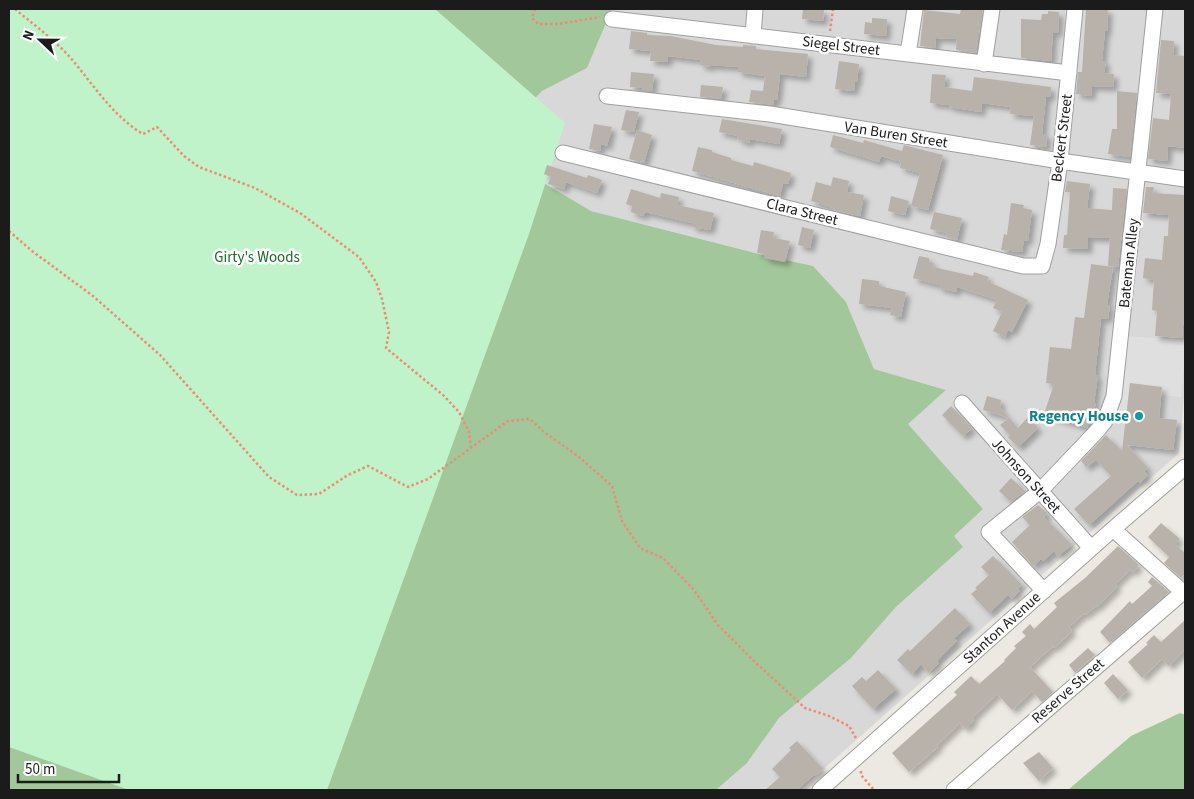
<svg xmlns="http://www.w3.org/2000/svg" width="1194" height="799" viewBox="0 0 1194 799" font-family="'Source Sans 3',sans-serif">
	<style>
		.residential { fill: #d9d8d8 }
		.forest { fill: #a2c79a }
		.park { fill: #c1f3ca }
		.parking { fill: #dfdfdf }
		.building { fill: #b8b2ab; filter: url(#shadow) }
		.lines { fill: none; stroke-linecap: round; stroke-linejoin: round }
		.minor-casing { stroke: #9f9f9f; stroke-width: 17 }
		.path { stroke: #eb8d72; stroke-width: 2.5; stroke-dasharray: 2.5 2.5; stroke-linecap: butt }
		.minor { stroke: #fff; stroke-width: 15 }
		.culture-dot { fill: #0f9aa8; stroke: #fff; stroke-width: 2 }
		.labels { text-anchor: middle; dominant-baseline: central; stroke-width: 5; stroke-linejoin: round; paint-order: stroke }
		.street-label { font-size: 15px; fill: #1b1b1b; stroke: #fff }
		.park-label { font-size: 15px; fill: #156c27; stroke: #fff }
		.culture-label { font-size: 15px; font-weight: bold; fill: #0d838f; stroke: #fff; text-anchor: end }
	</style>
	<defs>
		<filter id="shadow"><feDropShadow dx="4.5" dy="4.5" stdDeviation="2.5" flood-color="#0004"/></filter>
	</defs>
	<rect width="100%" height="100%" fill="#ebe9e1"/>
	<path class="residential" d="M612 9H1185V386L1179 453 800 790H716L747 763 779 718 851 658 896 607 963 547 953 536 983 509 907 424 946 390 874 369 846 302 771 257 591 211 543 183 523 111 542 91 587 68Z"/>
	<path class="forest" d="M9 9H612L587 68 542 91 523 111 542 182 591 211 771 257 813 266 846 302 874 369 946 390 908 424 983 509 954 536 963 547 896 607 851 658 779 718 747 763 716 790H9Z
		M1180 713 1185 715V790H1068L1131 736Z"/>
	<path class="park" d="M9 9H435L565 123 529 234 327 790H129L9 747Z"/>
	<path class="parking" d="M1126 336 1185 340V357L1181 397 1161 395 1162 387 1130 384 1126 419 1117 418Z"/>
	<path class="building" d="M803 9 824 10 823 21 802 19Z
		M961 9H983L976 53 956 50 957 39 936 38 935 48 920 46 924 10 960 14Z
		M1086 9H1108L1107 31H1105L1102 61H1106L1104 73 1114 74 1113 87 1092 86 1091 96 1076 94 1078 72H1082Z
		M1048 11 1059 12 1058 33 1053 32 1051 61 1021 58V19L1041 20 1042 14H1048Z
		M872 18 887 19 886 36 864 34 865 22 872 23Z
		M631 31 647 33V35L671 36 716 45 743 47V45L756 46V49L808 54 806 77 780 74 777 100H774V105L749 102 751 90 763 91 765 76 738 72V67L711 65V67L700 65 701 60 668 56V62L650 61 651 51 629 49Z
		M1161 40 1174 41 1173 55 1185 56V148L1168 146 1167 161 1148 159 1153 118 1169 120 1171 94 1156 93Z
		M839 61 859 64 857 82H855L854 91 835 89Z
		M631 72 654 74 652 91 642 89V88L630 87Z
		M932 74 946 75 944 87 972 91 974 77 1051 87 1050 97H1046L1042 134H1047L1046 147 1030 145 1034 116 1010 114 1011 107 982 103 981 112 949 107V105L930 103Z
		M701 85 723 87 721 99 700 97Z
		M1117 91 1137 93 1130 157 1108 154 1112 129H1117Z
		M626 110 639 112 634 132 621 130Z
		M722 119 782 129 779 144 750 139 749 143 737 139 738 136 719 132Z
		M594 124 612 127 607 146 601 144 600 151 589 149Z
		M637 130 652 135 644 163 629 159Z
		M833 135 863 143 864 140 902 151 904 145 943 155 928 210 911 206 920 173 900 168 901 162 881 156 879 162 830 147Z
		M698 147 712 150V152L731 158V160L753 166 754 162 791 173 788 184 783 183 780 196 692 171Z
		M547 165 587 178 588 175 602 180 597 193 566 182 564 189 548 184 551 177 544 174Z
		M833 177 849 181 847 192 864 195 860 216 833 210 834 208 811 201 816 182 831 186Z
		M1067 181 1090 184 1087 208 1112 210 1113 188 1127 189 1118 267 1108 266 1110 238 1088 237V249L1063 248 1064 235H1067L1070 192H1065Z
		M1146 187H1154L1153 193 1185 195V302L1182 338 1155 336 1157 311 1152 310 1154 280 1143 278 1145 258 1162 260 1164 236H1168L1169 215 1143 213Z
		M631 189 660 198 661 193 679 197 677 205 714 213 710 230 692 227V223L645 212 643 216 631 212 632 206 626 204Z
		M891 196 909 201 905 215 888 211Z
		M1011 203 1024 205 1023 208 1032 210 1028 241 1024 240 1022 252 1001 250 1004 234 1007 235Z
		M934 212 962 218 957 240 946 237 947 233 930 229Z
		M802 227 814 230 810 248 798 245Z
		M761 230 774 232 773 238 790 241 785 262 764 258 765 254 757 253Z
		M919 256 929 258V262L934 263 933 267 973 276 974 272 989 277 987 281 1028 300 1012 332 1008 330 1005 337 993 331 1002 312 993 308 997 300 957 287 956 292 939 288V285L913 278Z
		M1091 264 1113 267 1107 305H1110L1108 319 1101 318 1095 375H1098L1094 403 1096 404 1087 428 1044 414 1054 384 1046 383 1050 347 1071 349 1075 317 1084 318Z
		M862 279 879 281V286L906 292 901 317 890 315 892 308 859 304Z
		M1130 383 1162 387 1159 418 1177 420 1173 450 1127 445 1148 468 1144 471 1148 475 1140 483 1138 481 1089 525 1074 509 1111 476 1096 460 1086 467 1081 461 1106 435 1122 451Z
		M987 396 1001 400 1000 407 1018 428 1028 417 1038 428 1018 447 1008 437 1010 435 1000 425 1009 418 983 410Z
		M951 406 972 428 963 436 942 415Z
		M1011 478 1025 491 1011 502 999 491Z
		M1038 505 1047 513 1044 517 1072 545 1058 556 1054 551 1043 561 1041 559 1033 566 1012 542 1030 525 1022 517Z
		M1161 523 1180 539 1175 544 1185 553V574L1181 578 1164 563 1169 557 1148 537Z
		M1118 546 1139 565 1133 572 1130 570 1115 584 1117 587 1097 607 1096 606 1085 615 1084 613 1069 627 1072 631 1054 648 1053 646 1030 667 1053 692 1042 702 1032 691 1012 710 997 694 972 718 974 720 965 729 960 723 937 745 938 747 909 772 892 753 957 695 954 692 971 676 979 684 1005 661 1004 660 1016 648 1014 646 1026 636 1022 632 1030 624 1034 629 1057 607 1054 603 1085 578Z
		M993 556 1022 585 1017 589 1020 591 1012 599 1008 595 989 613 971 594 977 589 975 588 989 575 981 567Z
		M1152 577 1169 592 1110 643 1100 632 1130 601 1132 604 1152 586 1148 582Z
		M955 608 970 624 954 638 957 641 937 661 939 663 929 673 921 664 912 674 897 660 908 649 910 651Z
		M1185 620V650L1169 666 1162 659 1142 678 1128 662 1148 644 1146 643 1154 635 1161 642Z
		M1088 648 1095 655 1075 673 1069 665Z
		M878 670 896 689 873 709 852 686 862 677 866 681Z
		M1113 674 1128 690 1118 699 1104 683Z
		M797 741 823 769 815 776 814 775 797 790H765L780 777 772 769 791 750 789 748Z
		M1039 752 1053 768 1039 781 1023 763Z"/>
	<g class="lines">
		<g class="minor-casing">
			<path id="minor" d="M612 19 1069 73
				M753 36 755 9
				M908 54 915 9
				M984 64 992 9
				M607 96 770 114 1060 161 1185 179
				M563 153 1023 266H1042L1048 244 1060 161 1075 9
				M962 403 1091 548
				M1113 529 1185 594
				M1044 591 989 532 1040 491 1097 431 1105 421 1114 396 1155 9
				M820 790 1113 529 1185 467
				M954 790 1183 592"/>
		</g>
		<path class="path" d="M15 9C33 24 52 38 68 55 92 82 111 115 143 134L157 127 184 156 199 167 255 188 300 213 359 257 376 282 382 299 389 332 386 348 443 395 459 412 469 432 471 448
			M535 9 532 18 538 24H558L600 17
			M830 31 833 9
			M9 231 32 251 93 296 160 355 269 477 297 495 319 494 348 475 368 466 408 487 428 479 508 421 530 419 544 432 578 456 612 486 622 521 640 548 663 558 694 590 718 625 754 661 805 708 829 716 849 726 856 738
			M861 771V775L874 790"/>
		<use href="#minor" class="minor"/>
	</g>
	<circle class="culture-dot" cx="1139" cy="416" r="5"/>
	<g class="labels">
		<g class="street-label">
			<text transform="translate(841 46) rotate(7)">Siegel Street</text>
			<text transform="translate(896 135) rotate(9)">Van Buren Street</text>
			<text transform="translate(1062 138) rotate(-83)">Beckert Street</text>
			<text transform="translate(802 212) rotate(14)">Clara Street</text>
			<text transform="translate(1129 263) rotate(-84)">Bateman Alley</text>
			<text transform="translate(1026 476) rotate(48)">Johnson Street</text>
			<text transform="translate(1002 628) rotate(-42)">Stanton Avenue</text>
			<text transform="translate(1068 691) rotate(-41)">Reserve Street</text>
		</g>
		<g class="park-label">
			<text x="257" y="257">Girty's Woods</text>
		</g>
		<g class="culture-label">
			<text x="1129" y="416">Regency House</text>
		</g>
	</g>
	<rect width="1194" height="799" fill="none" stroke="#1b1b1b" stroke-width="20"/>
	<g transform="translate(40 40) rotate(292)" stroke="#ffffff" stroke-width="4" paint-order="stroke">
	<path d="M0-4L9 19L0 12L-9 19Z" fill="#1b1b1b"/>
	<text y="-8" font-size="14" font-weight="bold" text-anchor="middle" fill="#1b1b1b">N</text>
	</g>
	<path d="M18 774v8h101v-8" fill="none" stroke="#1b1b1b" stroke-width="2.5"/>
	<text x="25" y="774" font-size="15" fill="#1b1b1b" stroke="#ffffff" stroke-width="4" paint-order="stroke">50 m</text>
</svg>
